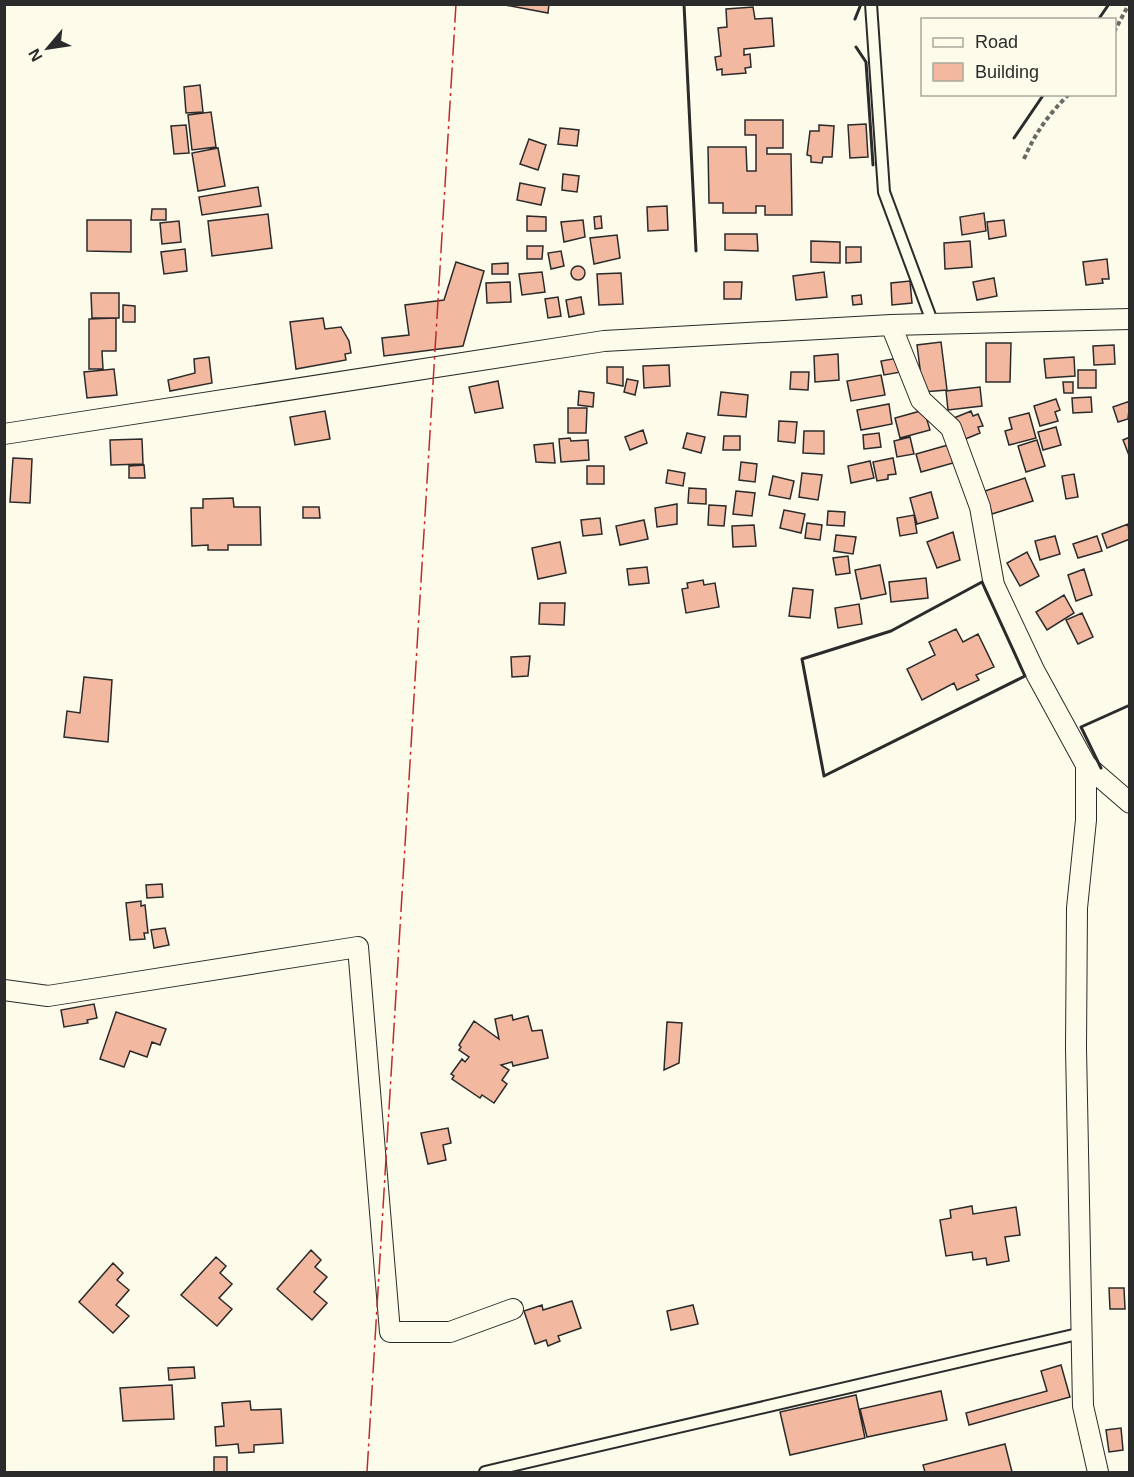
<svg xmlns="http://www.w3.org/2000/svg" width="1134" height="1477" viewBox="0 0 1134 1477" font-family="Arial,sans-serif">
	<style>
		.building { fill: #f2b8a0; stroke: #2b2b2b; stroke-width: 1.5 }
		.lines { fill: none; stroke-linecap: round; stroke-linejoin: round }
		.lane-casing { stroke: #2b2b2b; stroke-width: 14 }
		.street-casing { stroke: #2b2b2b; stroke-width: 22 }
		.path { stroke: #6a6964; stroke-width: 4; stroke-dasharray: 4.5 3; stroke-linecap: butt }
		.lane { stroke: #fdfbea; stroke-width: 10 }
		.street { stroke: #fdfbea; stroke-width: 20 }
		.wall { stroke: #2b2b2b; stroke-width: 3 }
		.power { stroke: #c62828; stroke-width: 1.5; stroke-dasharray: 21 4.5 3 4.5; stroke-linecap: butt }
	</style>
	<rect width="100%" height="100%" fill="#fdfbea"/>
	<path class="building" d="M500 4H549L548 13Z
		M753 7 755 19 772 18 774 46 744 49V55L750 54 751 67 745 68 746 73 722 75V69L717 70 715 57 721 56 718 28 727 27 726 9Z
		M200 85 203 112 186 113 184 87Z
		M211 112 216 147 192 150 188 115Z
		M745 120H783V148H767V154H791L792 215H765V206H756V213H723V203H709L708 147H746L747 171H756V135H745Z
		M866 124 868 157 850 158 848 125Z
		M186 125 189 153 174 154 171 126Z
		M819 125 834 126 832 157H823L822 163 811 162V156L807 155 810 131H819Z
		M560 128 579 130 577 146 558 144Z
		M529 139 546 145 538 170 520 164Z
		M218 148 225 186 198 191 192 153Z
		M563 174 579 176 577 192 562 190Z
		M520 183 545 188 541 205 517 200Z
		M258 187 261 206 202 215 199 197Z
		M667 206 668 230 648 231 647 207Z
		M152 209H166V220H151Z
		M984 213 986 231 962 235 960 217Z
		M268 214 272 248 212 256 208 221Z
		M527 216 546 217V231H527Z
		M601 216 602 228 595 229 594 217Z
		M87 220H131V252L87 251Z
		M583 220 585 237 564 242 561 222Z
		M1004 220 1006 236 989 239 987 222Z
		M179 221 181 242 162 244 160 223Z
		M725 234H757L758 251 725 250Z
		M617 235 620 258 594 264 590 238Z
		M811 241 840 242V263L811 262Z
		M970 241 972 267 945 269 944 243Z
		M527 246H543L542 259H527Z
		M846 247H861V262L846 263Z
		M185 249 187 271 164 274 161 252Z
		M561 251 564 266 551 269 548 253Z
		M1107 259 1109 279H1102L1103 283 1086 285 1083 262Z
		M456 262 484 271 463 346 384 356 382 338 409 335 405 305 444 300Z
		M508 263V274H492V264Z
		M571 273a7 7 0 1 1 14 0a7 7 0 1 1-14 0Z
		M542 272 545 292 522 295 519 274Z
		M824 272 827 297 796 300 793 276Z
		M621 273 623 304 599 305 597 274Z
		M994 278 997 296 977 300 973 282Z
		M910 281 912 303 892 305 891 283Z
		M510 282 511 302 487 303 486 283Z
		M724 282H742L741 299H724Z
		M91 293H119V318H92Z
		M861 295 862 304 853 305 852 296Z
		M558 297 561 316 548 318 545 299Z
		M581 297 584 314 569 317 566 300Z
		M123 305 135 306V322H123Z
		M116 318V351H102L103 369H89V319Z
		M323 318 325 329 341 327 349 341 351 353 345 354 346 360 296 369 290 322Z
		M941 342 947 390 923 392 917 345Z
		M986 343H1011L1010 382H986Z
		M1114 345 1115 364 1094 365 1093 346Z
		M838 354 839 380 815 382 814 356Z
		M209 357 212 383 170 391 168 380 195 373 194 359Z
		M1074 357 1075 376 1046 378 1044 359Z
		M898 358 901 372 884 375 881 361Z
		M669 365 670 386 644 388 643 366Z
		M607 367H623V386L607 383Z
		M114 369 117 395 87 398 84 372Z
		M1078 370H1096V388H1078Z
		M791 372H809L808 390 790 389Z
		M881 375 885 395 851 401 847 381Z
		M627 379 638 381 635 395 624 392Z
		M498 381 503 408 475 413 469 387Z
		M1063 382H1073V393H1064Z
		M980 387 982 406 948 410 946 391Z
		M579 391 594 393 593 407 578 405Z
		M721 392 748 395 746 417 718 415Z
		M1091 397 1092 412 1073 413 1072 398Z
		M1056 399 1060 410 1055 412 1058 421 1040 426 1034 406Z
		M1130 401 1128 419 1118 422 1113 407Z
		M889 404 892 424 861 430 857 410Z
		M568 408H587L586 433H568Z
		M924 410 930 430 900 438 895 418Z
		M325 411 330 439 295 445 290 417Z
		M971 411 973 416 978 414 983 426 978 427 980 433 963 440 954 418Z
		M1029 413 1036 438 1009 445 1005 431 1012 429 1009 418Z
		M779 421 797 422 795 443 778 441Z
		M1056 427 1061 445 1043 450 1038 432Z
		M643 430 647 443 630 450 625 437Z
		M804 431H824V454L803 453Z
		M687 433 705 437 701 453 683 448Z
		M879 433 881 447 864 449 863 435Z
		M724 436H740V450H723Z
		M910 437 914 454 897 457 894 441Z
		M1130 437V458L1123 440Z
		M570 438 571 441 588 440 589 460 561 462 559 439Z
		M142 439 143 464 111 465 110 440Z
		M1037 440 1045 466 1026 472 1018 446Z
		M553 443 555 463 536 462 534 445Z
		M948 445 953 463 921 472 916 454Z
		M13 458 32 459 30 503 10 502Z
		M893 458 896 474 888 475V479L877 481 873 462Z
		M870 461 874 478 851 483 848 466Z
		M741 462 757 464 755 482 739 480Z
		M144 465 145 478H129V466Z
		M587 466H604V484H587Z
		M668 470 685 473 683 486 666 483Z
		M802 473 822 475 818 500 799 497Z
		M1074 474 1078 497 1066 499 1062 476Z
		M773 476 794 481 790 499 769 495Z
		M1025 478 1033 501 992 514 985 491Z
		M689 488 706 489V504L688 503Z
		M736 491 755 493 752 516 733 514Z
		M931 492 938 518 917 524 910 498Z
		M233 498 234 507H260L261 545H228V550H208V545L192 546 191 508H203V499Z
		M677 504V524L657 527 655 508Z
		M709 505 726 506 724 526 708 525Z
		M303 507H319L320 518H303Z
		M784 510 805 514 801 533 780 528Z
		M828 511 845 512 844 526 827 525Z
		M914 515 917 533 900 536 897 518Z
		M600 518 602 534 583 536 581 520Z
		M644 520 648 539 620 545 616 526Z
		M807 523 822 525 820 540 805 538Z
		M1128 524 1130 539 1107 548 1102 534Z
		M754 525 756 546 733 547 732 526Z
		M953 532 960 560 937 568 927 542Z
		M836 535 856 537 853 554 834 551Z
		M1055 536 1060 554 1040 560 1035 541Z
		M1097 536 1102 551 1078 558 1073 544Z
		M560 542 566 573 538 579 532 548Z
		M1027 552 1039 576 1020 586 1007 563Z
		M848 556 850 573 836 575 833 558Z
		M880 565 886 594 861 599 855 570Z
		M647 567 649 583 629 585 627 569Z
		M1084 569 1092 595 1076 601 1068 575Z
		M926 578 928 598 891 602 889 582Z
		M703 580 704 585 715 583 719 607 686 613 682 589 688 588 687 583Z
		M793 588 813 590 810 618 789 616Z
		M1064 595 1074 613 1047 630 1036 612Z
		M540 603H565L564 625 539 624Z
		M859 604 862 624 838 628 835 608Z
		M1082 613 1093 637 1078 644 1066 620Z
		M956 629 963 642 978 634 994 667 976 675 979 680 957 690 954 683 922 700 907 669 935 655 929 642Z
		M530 656 528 676 512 677 511 657Z
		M84 677 112 680 108 742 64 737 67 711 80 713Z
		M162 884 163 897 147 898 146 885Z
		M141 901V906L145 905 148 933H144L145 939 130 940 126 903Z
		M165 928 169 945 154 948 151 930Z
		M94 1004 97 1018 87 1020 88 1023 64 1027 61 1010Z
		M116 1012 166 1029 160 1045 152 1042 147 1057 130 1051 124 1067 100 1059Z
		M512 1015 513 1020 528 1016 532 1031 542 1030 548 1058 513 1066 512 1062 501 1065 509 1070 502 1080 507 1084 494 1103 482 1095 480 1098 452 1079 454 1076 451 1074 462 1059 465 1062 469 1057 459 1050 461 1047 459 1045 474 1021 499 1039 495 1019Z
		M667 1022 682 1023 679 1063 664 1070Z
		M448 1128 451 1143 443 1145 446 1160 428 1164 421 1133Z
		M972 1206 973 1214 1016 1207 1020 1235 1005 1237 1009 1261 987 1265 986 1258 973 1260 972 1252 946 1256 940 1220 951 1218 950 1210Z
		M311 1250 321 1260 315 1267 327 1277 314 1292 327 1303 312 1320 277 1289Z
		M216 1257 226 1266 220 1273 232 1284 219 1298 232 1309 217 1326 181 1295Z
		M113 1263 123 1273 117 1280 129 1290 116 1305 129 1316 113 1333 79 1302Z
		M1109 1288H1124L1125 1309H1110Z
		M572 1301 581 1328 558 1336 560 1341 548 1346 546 1340 535 1344 524 1311 542 1305 543 1310Z
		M693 1305 698 1324 671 1330 667 1311Z
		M1061 1365 1070 1397 969 1425 966 1413 1047 1391 1041 1371Z
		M194 1367 195 1378 169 1380 168 1368Z
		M172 1385 174 1419 123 1421 120 1388Z
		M941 1391 947 1420 867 1437 860 1409Z
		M856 1395 865 1438 790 1455 780 1412Z
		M250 1401 251 1410 281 1409 283 1443 254 1445V1452L239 1453 238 1444 216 1446 215 1427 224 1426 222 1403Z
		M1121 1428 1123 1450 1109 1452 1106 1430Z
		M1005 1444 1012 1472H925L923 1465Z
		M214 1457H227V1472H214Z"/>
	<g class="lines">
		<g class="lane-casing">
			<path id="lane" d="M871 4 884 192 933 324
				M485 1472 1082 1333"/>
		</g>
		<g class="street-casing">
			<path id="street" d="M891 325 921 400 951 428 980 507 994 585 1034 670 1086 765 1130 803
				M4 434 604 341 891 325 1130 319
				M1086 765V820L1077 908 1076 1048 1083 1406 1098 1472
				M4 990 48 996 358 947 390 1332H450L513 1309"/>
		</g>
		<path class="path" d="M1114 32 1129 4
			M1024 159C1035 133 1049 114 1069 94"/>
		<use href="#lane" class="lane"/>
		<use href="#street" class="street"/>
		<path class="wall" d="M684 4 696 251
			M855 19 861 4
			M1098 20 1109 4
			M856 47 866 62 873 165
			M1014 138 1044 94
			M982 582 1025 676 824 776 802 659 891 631Z
			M1101 768 1081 727 1130 705"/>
		<path class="power" d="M367 1472 456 4"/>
	</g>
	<rect width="1134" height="1477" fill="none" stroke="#2b2b2b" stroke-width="12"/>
	<rect x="921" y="18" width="195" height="78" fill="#fdfbea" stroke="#a9a89e" stroke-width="1.5"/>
	<rect x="933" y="38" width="30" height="9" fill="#fdfbea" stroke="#a9a89e" stroke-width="1.5"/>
	<text x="975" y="48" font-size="18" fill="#2b2b2b">Road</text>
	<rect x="933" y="63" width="30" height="18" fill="#f2b8a0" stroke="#a9a89e" stroke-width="1.5"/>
	<text x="975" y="78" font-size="18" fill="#2b2b2b">Building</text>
	<g transform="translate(48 48) rotate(241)" stroke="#fdfbea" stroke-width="4.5" paint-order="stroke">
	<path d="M0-4.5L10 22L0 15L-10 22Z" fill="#2b2b2b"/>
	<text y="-9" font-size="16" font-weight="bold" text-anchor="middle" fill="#2b2b2b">N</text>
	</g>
</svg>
